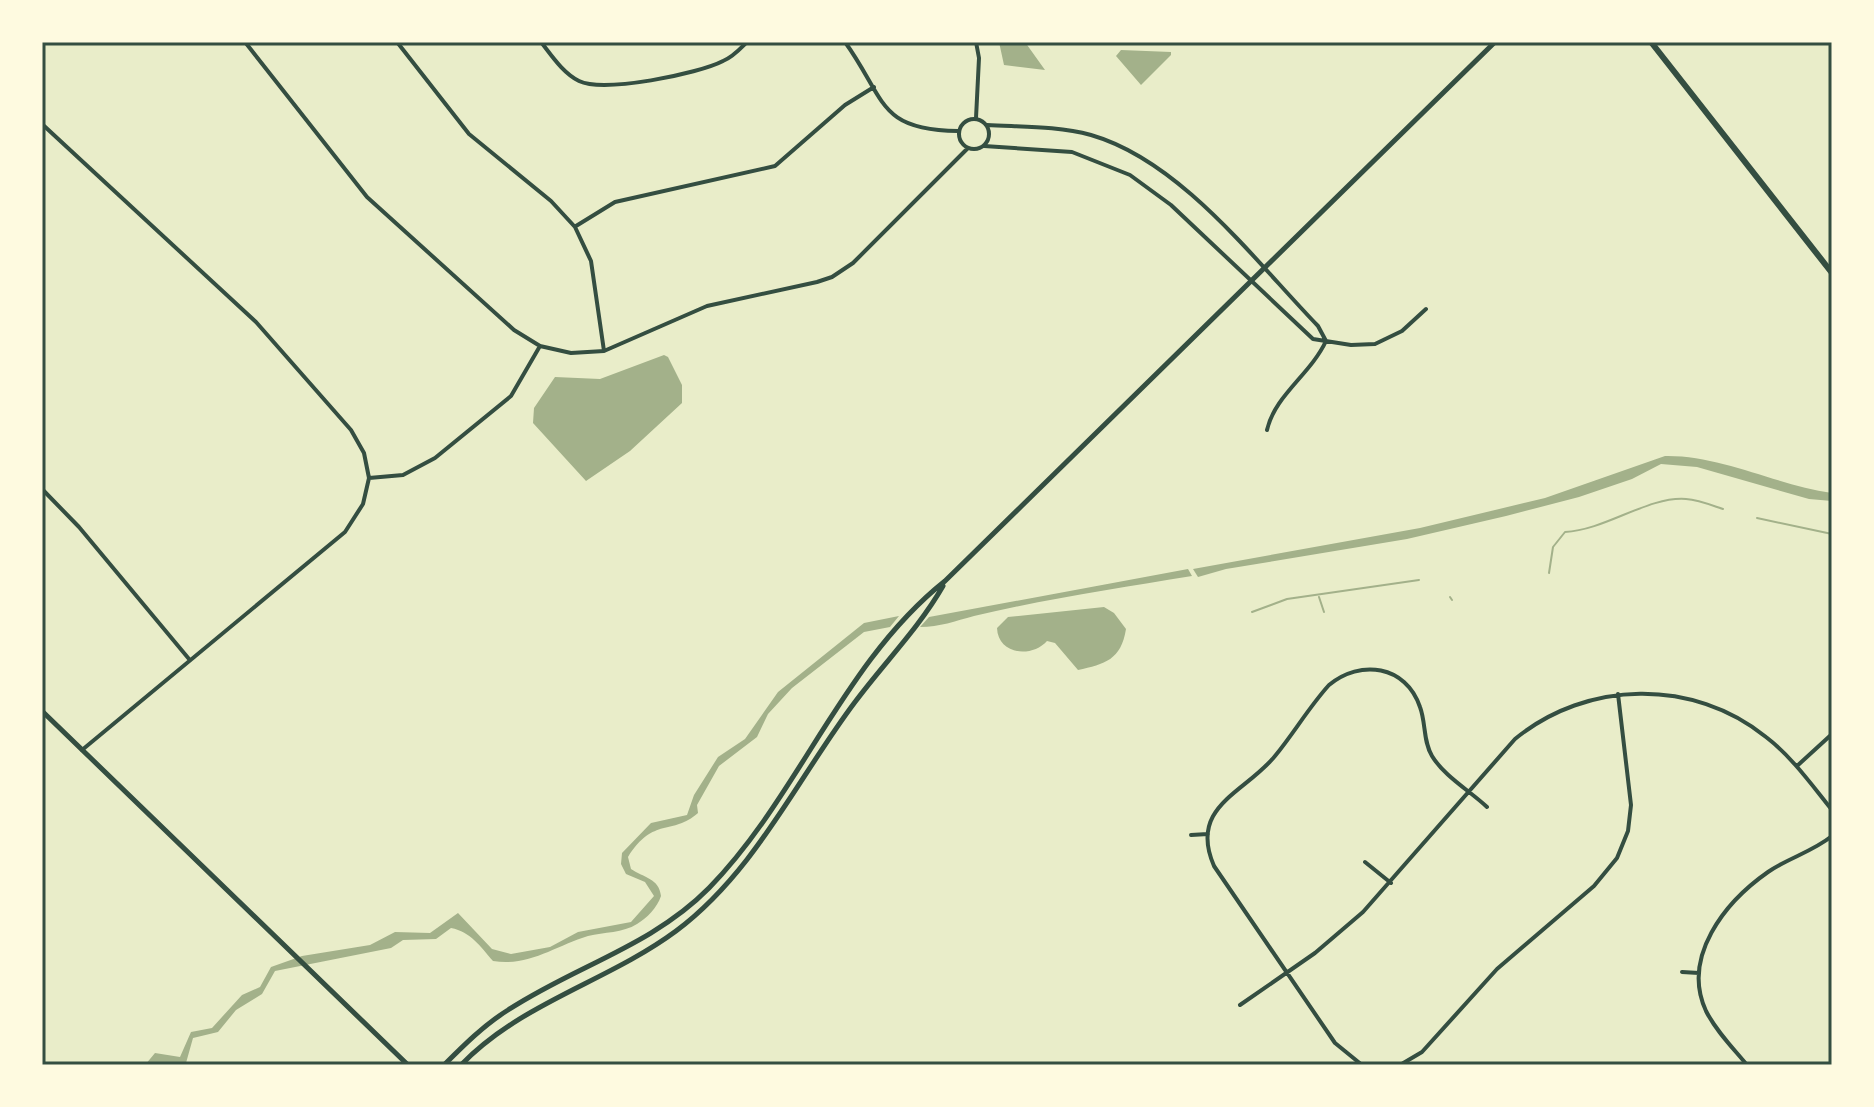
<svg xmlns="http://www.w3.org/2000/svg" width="1874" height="1107" viewBox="0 0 1874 1107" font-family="'Golos Text',sans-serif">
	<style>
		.water { fill: #a3b18a }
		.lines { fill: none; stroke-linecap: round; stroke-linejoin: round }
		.stream { stroke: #a3b18a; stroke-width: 2 }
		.minor { stroke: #344e41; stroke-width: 4 }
		.tertiary { stroke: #344e41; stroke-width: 5 }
		.secondary { stroke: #344e41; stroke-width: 5 }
		.primary { stroke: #344e41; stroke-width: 6 }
		.neatline { fill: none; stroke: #344e41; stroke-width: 3 }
	</style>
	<rect width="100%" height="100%" fill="#e9edc9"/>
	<path class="water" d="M999 42H1025L1045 70 1004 65Z
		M1121 50 1171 52V55L1141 85 1116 56Z
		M664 355 668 357 682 385V403L630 451 586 481 533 423 534 408 555 377 600 379Z
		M1665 456C1721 455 1776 485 1832 493V501L1809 499 1697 467 1661 464 1632 479 1579 497 1506 516 1407 539 1226 569 1198 577 1193 569 1420 528 1545 498Z
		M1188 569 1192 576C1119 588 1046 599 974 616 955 621 940 627 920 627L929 617Z
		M1104 607 1114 613 1126 629C1121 660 1105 664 1078 670L1055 643 1047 641C1032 658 998 655 997 628L1008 617Z
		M899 616 890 627 864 632 792 688 768 714 757 737 719 766 697 805 698 813C672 836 654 816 628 857L631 869C644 878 659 878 661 896 657 908 647 918 637 924 623 933 604 932 588 936 555 946 529 967 493 961 480 946 471 932 451 928L436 939 403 940 391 948 275 971 262 994 236 1010 218 1032 193 1038 186 1063 145 1065 155 1053 180 1057 191 1032 212 1028 242 995 260 987 271 967 302 956 370 945 395 932 430 933 458 913 492 949 511 954 550 947 578 932 631 922 654 896 645 882 626 874 621 864 622 853 651 823 687 815 694 795 718 757 745 739 778 692 864 623Z"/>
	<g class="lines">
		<path class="stream" d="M1757 518 1832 534
			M1549 573 1553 547 1565 532C1606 530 1648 496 1686 499 1699 500 1711 505 1723 509
			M1319 597 1324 612
			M1450 597 1452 600
			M1252 612 1287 599 1419 580"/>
		<path class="minor" d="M245 42 367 197 514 330 540 346 571 353 604 351 707 306 817 282 832 277 853 263 968 148
			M397 42 469 134 551 201 575 227 591 261 604 351
			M541 42C552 56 563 73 579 81 604 93 698 74 723 61 733 57 740 49 747 42
			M845 42C886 99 877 130 958 131
			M976 42 979 58 976 118
			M959 134a15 15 0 1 1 30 0a15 15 0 1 1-30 0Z
			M42 124 256 322 351 430 364 453 369 478 363 504 345 532 82 750
			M987 125C1021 127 1058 126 1091 135 1181 161 1255 261 1318 326L1326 341
			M984 146 1072 152 1130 175 1171 205 1313 339 1351 345 1375 344 1402 331 1426 309
			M576 226 615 202 775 166 845 105 874 87
			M1267 430C1275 395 1310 375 1326 341
			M369 478 403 475 435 458 511 396 540 346
			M42 489 79 527 189 659
			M1797 766 1832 734
			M1191 835 1208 834
			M1365 862 1391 883
			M1682 972 1699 973
			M1240 1005 1315 953 1363 912 1515 739C1587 680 1693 678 1766 737 1792 757 1811 784 1832 810
			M1362 1065 1335 1043 1214 866C1188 806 1245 793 1275 756 1294 733 1309 707 1329 685 1360 659 1406 665 1420 707 1426 723 1423 741 1432 756 1444 776 1470 791 1487 807
			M1400 1065 1422 1052 1497 969 1594 886 1617 858 1628 831 1631 805 1618 694
			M1747 1065C1733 1048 1716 1031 1706 1011 1681 957 1725 902 1768 872 1788 858 1812 852 1832 836"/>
		<path class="tertiary" d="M42 711 408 1065"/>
		<path class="secondary" d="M444 1065C464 1045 484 1025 508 1010 575 966 652 946 709 888 799 796 843 662 945 581L1495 42
			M461 1065C522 1002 607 982 676 931 755 872 797 779 855 702 884 663 919 628 943 586"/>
		<path class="primary" d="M1651 42 1832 273"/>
	</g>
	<rect width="1874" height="1107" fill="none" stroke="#fefae0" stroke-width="88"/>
	<rect x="44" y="44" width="1786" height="1019" class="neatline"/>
</svg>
